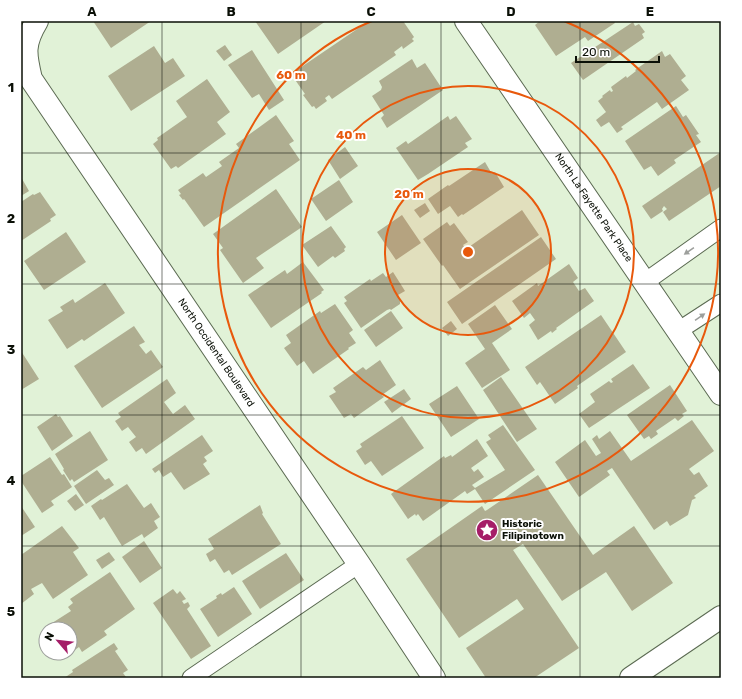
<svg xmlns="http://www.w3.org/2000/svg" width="742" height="699" viewBox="0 0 742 699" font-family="Rubik,sans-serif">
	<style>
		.building { fill: #afae91 }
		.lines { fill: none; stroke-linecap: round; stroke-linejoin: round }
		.service-casing { stroke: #5b6a52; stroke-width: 19 }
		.minor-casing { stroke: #5b6a52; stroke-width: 24 }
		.secondary-casing { stroke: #5b6a52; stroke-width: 24 }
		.service { stroke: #fff; stroke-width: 17 }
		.minor { stroke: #fff; stroke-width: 22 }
		.secondary { stroke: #fff; stroke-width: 22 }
		.oneway { fill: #9d9f9c }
		.grid { fill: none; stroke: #0b1007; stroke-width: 1; stroke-opacity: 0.55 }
		.ring { fill: none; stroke: #e8590c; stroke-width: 2 }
		.labels { text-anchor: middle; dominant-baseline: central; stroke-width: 4; stroke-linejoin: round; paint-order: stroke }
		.street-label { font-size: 10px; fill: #0b1007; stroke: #fff }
		.poi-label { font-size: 10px; font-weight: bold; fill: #0b1007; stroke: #fff; text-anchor: start }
		.centre { fill: #e8590c; stroke: #fff; stroke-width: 2 }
		.ring-label { font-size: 12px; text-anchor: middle; font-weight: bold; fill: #e8590c; stroke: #fff; stroke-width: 4; stroke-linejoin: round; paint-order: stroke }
		.neatline { fill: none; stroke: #0b1007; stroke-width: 1.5 }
		.grid-label { font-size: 13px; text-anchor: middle; font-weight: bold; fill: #0b1007 }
	</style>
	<rect width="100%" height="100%" fill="#e1f2d7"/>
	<path class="building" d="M93 21H151L111 48Z
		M255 21H326L278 54Z
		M369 21H403L414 37 412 39 414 41 403 49 402 46 394 52 396 55 332 99 329 95 325 98 327 101 316 109 314 106 312 107 303 95 305 94 291 74Z
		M540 21H614L615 23 588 41 585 37 556 56 535 25Z
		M633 22 635 26 639 24 645 32 642 34 644 38 583 80 571 63Z
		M225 45 232 55 224 61 216 51Z
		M154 46 165 63 173 58 185 76 131 111 108 76Z
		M252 50 284 100 269 110 259 94 252 98 228 65Z
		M662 51 665 57 670 54 686 76 681 80 689 90 662 109 657 102 621 127 623 129 617 133 609 122 601 127 596 120 606 112 598 101 603 97 602 96 610 90 611 92 613 91 611 87 626 76 627 78 636 71 635 70Z
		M412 59 417 68 425 63 443 90 387 128 381 118 384 115 372 96 381 90 382 87 379 81Z
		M207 79 230 112 217 122 226 134 178 168 176 166 171 169 153 144 158 140 157 138 187 117 176 101Z
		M676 106 683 117 686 115 699 134 696 135 701 142 674 160 676 163 658 176 651 166 644 170 625 141Z
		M276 115 294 141 289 144 300 160 204 227 184 199 183 200 179 195 181 194 178 190 203 173 206 177 222 166 219 162 239 148 236 144Z
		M448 116 450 120 456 116 472 139 465 143 468 147 428 174 418 180 396 148 406 141 408 144Z
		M345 147 358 166 340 179 328 160Z
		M721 152V186L669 221 663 212 667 209 664 206 662 209 663 211 651 219 642 206Z
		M485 162 492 174 495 172 504 187 463 215 462 214 458 217 450 206 438 214 428 199 448 185 449 186Z
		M21 177 29 191 21 196Z
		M339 180 353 202 326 221 311 199Z
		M276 189 302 227 256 258 264 268 243 283 220 250 223 248 213 234Z
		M40 192 56 215 50 219 51 221 21 241V202L33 194 34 195Z
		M425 203 430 211 420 218 414 210Z
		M522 210 539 235 460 289 443 265 442 266 423 239 447 222 450 226 454 223 468 242 463 245 466 249Z
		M402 215 421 243 396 260 377 232Z
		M331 226 346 247 344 249 345 251 335 258 333 256 318 267 302 245Z
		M66 232 86 262 44 290 24 261Z
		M541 237 556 259 462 324 447 302Z
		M303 262 324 290 321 292 322 293 271 328 248 295 285 270 287 274Z
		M569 264 578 278 573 282 579 291 585 288 594 301 556 328 557 329 552 333 551 331 538 340 529 325 535 320 530 313 524 318 512 301 537 283 538 286Z
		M393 272 405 291 398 295 401 301 400 302V304L391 310 390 309 387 310 361 328 344 303 347 301 344 297 370 279 371 281 383 273 386 277Z
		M105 283 125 313 84 341 82 339 67 349 48 320 63 311 60 307 73 299 75 303Z
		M335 304 353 330 349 333 356 343 348 348 349 349 313 374 304 361 297 366 284 348 291 343 286 335 320 311 321 313Z
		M495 305 512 329 492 343 510 370 482 388 465 363 485 349 468 324Z
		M391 311 403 328 376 347 364 330Z
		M601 315 626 352 577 386 578 388 555 404 540 382 537 385 525 367Z
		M451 321 457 329 448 336 442 328Z
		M134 326 145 342 139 345 146 354 151 350 163 367 102 408 74 366Z
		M21 351 39 379 21 390Z
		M380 360 396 385 382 395 384 397 354 418 351 414 344 418 329 396 336 392 333 388 363 367 366 370Z
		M633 364 650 388 589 428 579 414 595 402 590 394 609 381 611 383 613 382 611 379Z
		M501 377 537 429 517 442 483 390Z
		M167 379 176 393 164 402 173 414 185 405 195 419 146 454 142 448 136 452 129 442 136 437 128 427 122 431 115 421 121 417 118 413Z
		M670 385 687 411 682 414 684 416 678 421 675 418 656 431 658 434 651 439 649 436 644 439 627 415Z
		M457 386 479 419 451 437 429 404Z
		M404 389 411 399 392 413 384 402Z
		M56 414 58 417 60 416 73 436 52 451 37 427Z
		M402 416 424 448 382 476 371 461 365 465 356 451 362 447 360 444Z
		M692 420 714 451 689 469 694 475 699 472 708 486 694 496 696 498 692 500 688 515 670 526 667 521 654 530 612 468 607 471 610 475 579 497 555 462 585 440 596 456 601 453 592 439 597 435 599 439 610 431 631 461Z
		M503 425 535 470 485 504 475 489 467 494 465 491 423 521 418 514 416 516 415 514 408 519 391 494 444 456 445 458 451 455 452 457 477 439 488 456 471 468 474 472 478 469 484 477 472 485 475 488 505 470 486 442 491 439 488 435Z
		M90 431 108 460 74 482 72 479 70 481 63 470 64 469 55 454Z
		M202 435 213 451 204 457 207 461 203 464 210 474 184 490 171 472 163 477 159 470 155 473 152 469Z
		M50 457 62 475 64 474 72 487 51 501 54 505 42 513 21 481V476Z
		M97 470 105 480 109 478 114 485 86 504 74 486Z
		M538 475 593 555 634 526 673 583 632 611 606 572 562 601 523 544 513 550 579 648 534 678H486L466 648 524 609 517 599 459 638 406 559 482 506 485 511 487 510Z
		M127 484 144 508 151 503 160 517 154 521 158 528 144 538 142 534 122 546 104 517 100 520 91 506 101 499 102 500Z
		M76 494 84 505 75 511 67 501Z
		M260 505 263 513 262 514 281 544 232 575 229 570 224 573 215 559 210 562 206 554 214 549 208 539Z
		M21 506 35 527 21 536Z
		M62 526 79 548 73 552 88 575 53 599 42 583 31 589 34 594 21 604V555Z
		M144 541 162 568 140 583 122 557Z
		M109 552 115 560 102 569 96 560Z
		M286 553 304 580 260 609 242 581Z
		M110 572 135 609 104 631 107 635 82 652 79 647 68 655 67 653H70V629H47L50 627 49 625 71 611 68 607 73 603 70 599Z
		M234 587 252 614 218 637 200 609 217 598 216 596 221 593 222 595Z
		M173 589 177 594 180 591 186 599 182 601 184 604 188 602 190 606 187 609 211 646 191 659 153 603Z
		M114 643 118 649 115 651 128 670 123 673 126 677 64 678 73 672 72 670Z"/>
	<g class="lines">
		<g class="service-casing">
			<path id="service" d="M645 282 721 228
				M678 331 721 303
				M191 678 359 564"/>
		</g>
		<g class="minor-casing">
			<g id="minor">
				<path id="s1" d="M37 21C23 44 25 54 31 79L359 564 434 678"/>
				<path id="s2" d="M466 21 721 394"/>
			</g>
		</g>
		<g class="secondary-casing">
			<path id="secondary" d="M631 678 721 617"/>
		</g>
		<use href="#service" class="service"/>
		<use href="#minor" class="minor"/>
		<use href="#secondary" class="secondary"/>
	</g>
	<defs><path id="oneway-solid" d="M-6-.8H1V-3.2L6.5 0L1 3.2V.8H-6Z"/></defs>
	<g class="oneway">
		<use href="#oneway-solid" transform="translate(689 251) rotate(145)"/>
		<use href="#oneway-solid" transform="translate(700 317) rotate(-34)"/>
	</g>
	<path class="grid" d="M162 21V678M301 21V678M441 21V678M580 21V678M21 153H721M21 284H721M21 415H721M21 546H721"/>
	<circle cx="468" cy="252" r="83" fill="#e8590c" fill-opacity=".12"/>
	<g class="ring">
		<circle cx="468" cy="252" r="83"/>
		<circle cx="468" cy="252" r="166"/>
		<path d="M564 21A250 250 0 1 1 372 21"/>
	</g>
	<defs>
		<g id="sight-disc" transform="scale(1.15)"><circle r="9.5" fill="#a51d68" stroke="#fff"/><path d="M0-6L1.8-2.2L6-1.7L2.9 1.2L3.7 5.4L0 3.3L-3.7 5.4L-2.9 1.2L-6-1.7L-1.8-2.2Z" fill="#fff"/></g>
	</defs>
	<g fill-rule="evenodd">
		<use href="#sight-disc" x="487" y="530"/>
	</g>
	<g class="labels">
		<g class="street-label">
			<text stroke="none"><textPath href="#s2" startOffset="226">North La Fayette Park Place</textPath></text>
			<text stroke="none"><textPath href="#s1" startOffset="391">North Occidental Boulevard</textPath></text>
		</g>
		<g class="poi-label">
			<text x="502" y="524">Historic<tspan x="502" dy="12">Filipinotown</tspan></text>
		</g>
	</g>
	<circle cx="468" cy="252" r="6" class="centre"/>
	<g class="ring-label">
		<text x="291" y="79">60 m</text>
		<text x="351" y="139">40 m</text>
		<text x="409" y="198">20 m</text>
	</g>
	<rect width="742" height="699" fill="none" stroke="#ffffff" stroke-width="44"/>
	<g transform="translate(58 641) rotate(298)"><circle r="19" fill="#ffffff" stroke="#9d9f9c"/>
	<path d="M0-3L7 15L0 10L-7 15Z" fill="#a51d68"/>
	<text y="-6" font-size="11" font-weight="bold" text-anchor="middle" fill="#0b1007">N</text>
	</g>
	<path d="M576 56v6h83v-6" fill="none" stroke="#0b1007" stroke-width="2"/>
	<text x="582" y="56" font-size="12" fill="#0b1007" stroke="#ffffff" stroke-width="3" paint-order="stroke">20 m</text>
	<rect x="22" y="22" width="698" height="655" class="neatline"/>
	<g class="grid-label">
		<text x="92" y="16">A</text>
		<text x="231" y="16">B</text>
		<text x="371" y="16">C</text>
		<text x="511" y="16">D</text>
		<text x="650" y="16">E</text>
		<text x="11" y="92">1</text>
		<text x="11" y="223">2</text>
		<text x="11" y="354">3</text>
		<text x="11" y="485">4</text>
		<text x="11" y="616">5</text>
	</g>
</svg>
